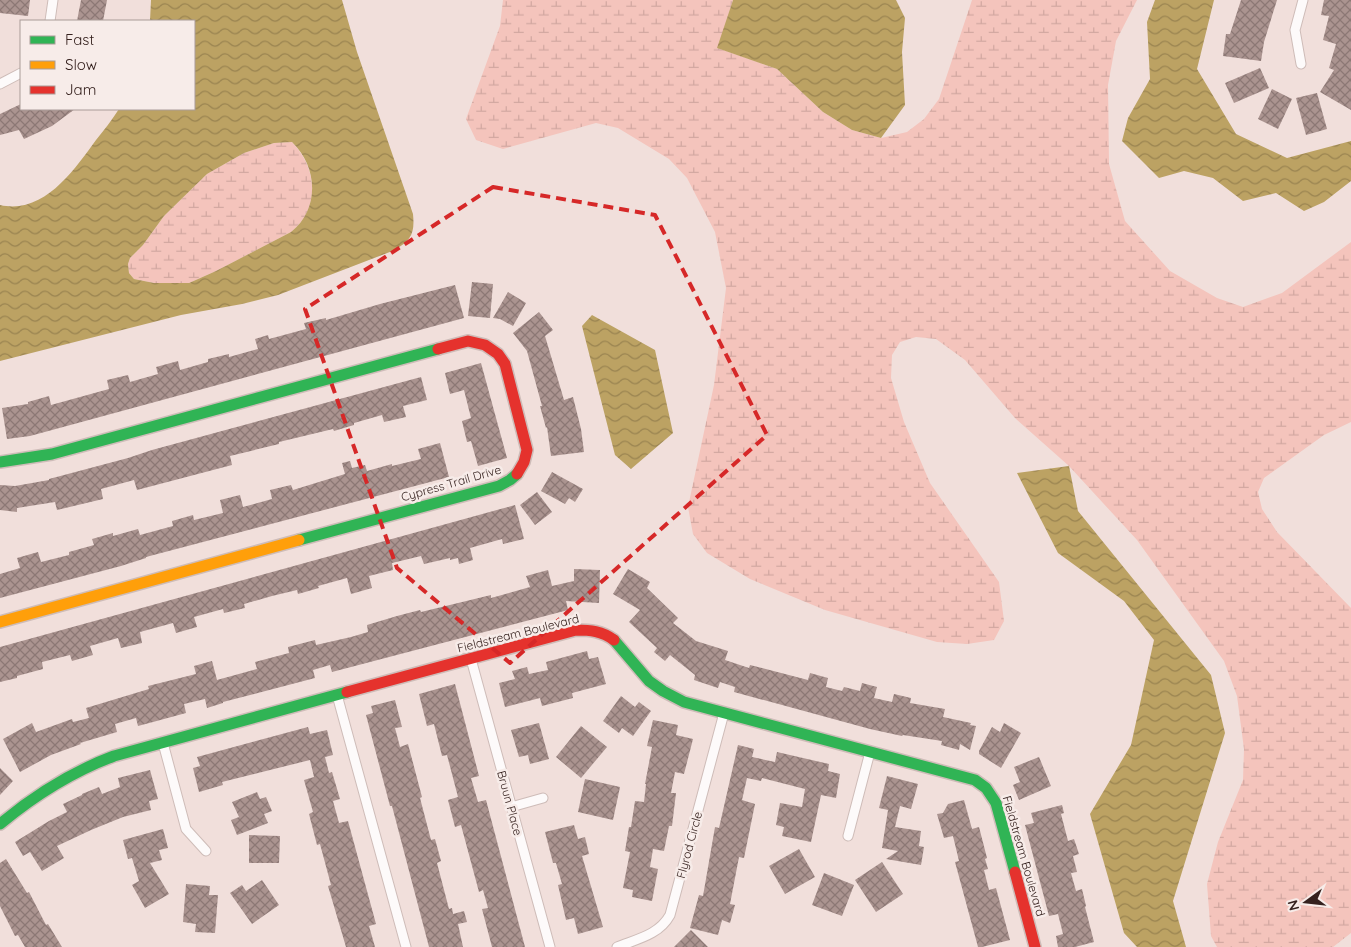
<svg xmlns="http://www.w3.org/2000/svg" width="1351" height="947" viewBox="0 0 1351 947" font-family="Quicksand,sans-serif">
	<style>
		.wetland { fill: url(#wetland-marsh) }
		.water { fill: url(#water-waves); fill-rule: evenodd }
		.building { fill: url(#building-cross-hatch) }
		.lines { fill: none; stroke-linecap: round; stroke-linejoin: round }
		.street-casing { stroke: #cebcb8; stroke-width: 11 }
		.fast-casing { stroke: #cebcb8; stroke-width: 14 }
		.slow-casing { stroke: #cebcb8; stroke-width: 14 }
		.jam-casing { stroke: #cebcb8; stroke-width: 14 }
		.street { stroke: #fdfafa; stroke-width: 9 }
		.fast { stroke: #30b455; stroke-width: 11 }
		.slow { stroke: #ff9f0a; stroke-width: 11 }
		.jam { stroke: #e5322d; stroke-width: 11 }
		.marked { fill: none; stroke: #d62828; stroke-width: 4; stroke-dasharray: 10 6; stroke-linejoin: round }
		.labels { text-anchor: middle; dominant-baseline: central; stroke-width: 5; stroke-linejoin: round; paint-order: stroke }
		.street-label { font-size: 12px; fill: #35211e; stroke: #f7ece9 }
	</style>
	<defs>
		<pattern id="wetland-marsh" width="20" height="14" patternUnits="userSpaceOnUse" patternTransform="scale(1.25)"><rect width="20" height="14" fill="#f4c4bc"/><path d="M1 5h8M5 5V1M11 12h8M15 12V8" fill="none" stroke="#d2a8a1"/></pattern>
		<pattern id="water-waves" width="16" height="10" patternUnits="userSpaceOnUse" patternTransform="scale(1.25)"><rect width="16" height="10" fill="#bca263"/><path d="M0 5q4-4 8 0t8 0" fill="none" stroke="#9a8451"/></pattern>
		<pattern id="building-cross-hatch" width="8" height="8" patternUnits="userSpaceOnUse" patternTransform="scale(1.25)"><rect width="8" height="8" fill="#ab9490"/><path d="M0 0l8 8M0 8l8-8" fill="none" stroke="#8c7875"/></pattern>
	</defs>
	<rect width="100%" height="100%" fill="#f1dfdb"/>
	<path class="wetland" d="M503 0H733L718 48 777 69 823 112 852 130 881 138 907 132 924 119 939 99 972 0H1137L1116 41 1108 85 1109 164 1125 221 1170 271 1217 298 1243 307 1282 293 1351 242V422L1324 435 1264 478 1258 492 1262 509 1277 532 1351 608V933L1333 947H1217L1211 936 1207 884 1218 842 1243 780 1244 749 1237 696 1224 661 1137 540 1069 466 1015 418 965 360 936 339 916 337 900 342 892 355 891 378 904 422 930 483 999 582 1004 621 994 640 967 644 937 642 825 610 750 579 707 553 693 534 688 507 714 385 726 288 715 232 687 178 669 159 618 128 596 123 503 149 476 140 466 119 500 26Z
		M292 142C317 168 321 208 291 232L216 271 189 283H154L134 279 129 273 128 264 130 258 143 245 164 216 207 174 244 153 274 143Z"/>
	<path class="water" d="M151 0H342L357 52 413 214C415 234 411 240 395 250L278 295 242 304 181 315 0 361V205C44 215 74 170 96 140 104 130 112 120 119 109H194V21H150ZM292 142C318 167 320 209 291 232L216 271 189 283H154L134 279 129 273 128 264 130 258 143 245 164 216 207 174 244 153 274 143Z
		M733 0H896L905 18 902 52 905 105 881 138 852 130 823 112 777 69 717 48Z
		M1155 0H1214L1197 69 1236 134 1287 158 1351 141V181L1324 202 1304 211 1276 193 1243 201 1213 178 1184 171 1159 178 1122 141 1128 118 1150 79 1147 22Z
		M592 315 655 350 673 433 631 469 615 455 582 326Z
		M1069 466 1078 511 1211 675 1225 733 1173 901 1186 947H1137L1124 933 1090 814 1131 745 1154 640 1124 601 1058 553 1017 473Z"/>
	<path class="building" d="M0 0H30L28 16 0 13Z
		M81 0H107L103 21H77Z
		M1241 0H1277L1264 42 1261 61 1223 56 1226 34H1230Z
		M1324 0H1351V110L1320 92 1334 70 1329 68 1336 44 1323 40 1329 16 1321 15Z
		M1260 68 1269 88 1234 103 1225 83Z
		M1272 89 1292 99 1278 129 1258 119Z
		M1317 93 1327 129 1306 135 1296 98Z
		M21 104V109H75L52 126 24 139 19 130 0 135V114Z
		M472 282 493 284 490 318 468 316Z
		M455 285 464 318 30 436 7 439 2 408 28 404V402L49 396 51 405 109 389 107 380 128 375 130 382 158 374 156 367 178 361 180 370 208 362V359L229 354V357L258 349 255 339 268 335 269 339 306 329 304 323 326 318V320L380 304Z
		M508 292 526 303 513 326 500 319 493 318Z
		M539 312 553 330 545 336 564 400 573 397 581 429 584 452 551 456 547 427 546 428 540 406H542L527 351 513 333Z
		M481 363 507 458 478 466 471 441 467 442 462 421 471 418 464 390 450 394 445 373Z
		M421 377 427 400 403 406 406 417 384 422 382 415 354 423V425L334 431 333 429 279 442V444L230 456 232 465 137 490 134 480 101 489 103 499 57 510 55 502 17 508V512L0 510V485L15 486 49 480V479L128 458 152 450Z
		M440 443 449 477 146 557V558L121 566 0 598V574L20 568 17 558 38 552 41 562 69 555V552L94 545 92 539 113 533V536L138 529 140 535 173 526 172 521 193 515 194 520 223 513 220 500 240 495 243 507 272 499 270 490 291 485 293 490 345 474 342 463 350 461 352 468 365 465 367 471 392 464V466L421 459 418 449Z
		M552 472 583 489 575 502 569 498 565 504 541 491Z
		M537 492 552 512 535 525 520 505Z
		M515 505 524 539 503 544 502 539 470 548 473 560 459 564 458 558 450 560V558L424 564 421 556 392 563 393 570 369 576 372 588 351 594 347 578 318 586 319 588 298 594 297 590 272 596 244 604 245 608 224 613 223 609 194 617 197 627 176 633 173 623 140 632 142 643 121 648 118 638 90 646 93 655 72 661 70 655 42 662 43 669 17 676V678L0 682V647Z
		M574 569 600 570 599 603 566 601 568 610 332 672 330 665 313 670 315 678 223 702V703L207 708 205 699 184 704 186 713 153 722 138 726 136 718 115 724 117 732 80 743 81 744 51 755 20 772 3 739 32 723 36 732 72 719 73 722 89 718 86 708 149 689 148 686 196 674 194 666 212 661 217 680 257 669 255 662 289 653 288 647 315 640 316 645 351 637 368 632 367 625 397 616 420 610 421 612 491 595V598L530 587 526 576 548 570 552 586 574 581Z
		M628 569 650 582 647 588 678 618 673 623 696 641 728 651 725 660 749 668 750 665 808 680 810 673 828 678 826 687 842 691 844 687 860 691 862 683 877 687 874 698 892 702 894 694 911 698 910 703 945 709 943 717 971 723 970 725 976 726 970 750 960 744 959 750 941 745 942 741 903 735 902 736 870 729 734 692 735 687 720 682 718 688 694 680 695 675 670 655 665 661 654 652 657 648 629 622 640 610 613 594Z
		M587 651 589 659 598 657 606 684 572 693 573 698 542 706 540 698 505 707 499 683 515 679 512 671 527 667 529 674 548 670 546 662Z
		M455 684 479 776 471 778 478 802 486 800 525 947H492L482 909 488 908 483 890 479 892 461 825 455 827 448 800 458 797 447 755 442 756 434 724 427 726 419 694Z
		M621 696 635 707 639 702 651 711 633 736 622 728 619 733 603 721Z
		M395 700 402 727 395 728 400 747 408 744 422 797 420 798 431 840 435 839 441 861 437 863 449 909 452 908 453 914 464 911 467 922 458 924 463 947H429L392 806H390L366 715 373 713 371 706Z
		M653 720 678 725 676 735 693 739 684 774 675 772 671 793H676L672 826H669L664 851 653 849 650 867 658 869 652 901 632 897 633 890 623 888 630 852 625 851 629 827H631L635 801 644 802 646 784H645L652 747 647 746Z
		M539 723 549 759 530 764 528 755 519 757 511 730Z
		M1004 723 1021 733 1001 768 979 754V751L992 727 1000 732Z
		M581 726 607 747 581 778 556 757Z
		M308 727 310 734 327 730 333 755 325 757 329 773 332 772 340 799 333 801 339 823 348 821 376 924 369 926 375 947H346L328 886 331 885 320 844 317 845 309 814 313 812 304 780 314 777 310 760 222 782 223 785 199 792 193 768 200 766 197 757Z
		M738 745 754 749 752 757 775 762 777 752 829 764 828 771 840 774 836 798 821 795 811 842 782 836 784 827 776 825 780 803 802 807 805 789 762 778 761 781 747 778 742 800 755 804 744 858 739 857 730 904 735 905 730 923 722 920 718 935 690 928 699 895 703 896 715 827 719 828Z
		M1039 757 1051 786 1019 800 1013 785 1020 782 1014 767Z
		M0 768 13 781 0 795Z
		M150 770 158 799 149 801 151 810 123 817 91 830 57 846 64 858 42 871 30 852 23 856 15 842 49 821 67 812 63 804 82 795V794L99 787 102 794 120 787 118 778Z
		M887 776 918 784 911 809 900 806 895 827 921 831 919 846 924 847 921 865 886 859 898 851 882 848 888 810 879 808Z
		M585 779 620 787 613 820 578 812Z
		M257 792 260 799 266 797 272 811 264 814 268 823 237 835 231 820 239 817 232 802Z
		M964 800 972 829 979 827 987 858 985 859 988 869 984 870 989 890 996 888 1010 940 982 947H978L955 862 959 861 953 836 944 838 937 814 943 813 948 804Z
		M1062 805 1064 813 1061 814 1068 841 1074 839 1079 854 1073 856 1077 872 1071 873 1076 891 1082 889 1086 906 1085 907 1094 942 1075 947H1058L1056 936 1063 934 1058 914 1049 916 1025 825 1034 823 1031 813Z
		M574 825 578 839 585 837 589 854 582 856 603 927 578 934 574 918 566 920 558 885 562 884 556 863H553L545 832Z
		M163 829 168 848 159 850 162 860 150 863 169 894 145 908 132 885 139 881 132 858 128 859 123 840Z
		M249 835 280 836 279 863H249Z
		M799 849 815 877 785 894 769 866Z
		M6 859 27 893 29 892 46 925 48 924 62 947H25L18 935 15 936 0 906V863Z
		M882 862 903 894 876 912 855 880Z
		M824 873 854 885 842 916 812 905Z
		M262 880 279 905 252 924 230 893 242 885 246 891Z
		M186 884 210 886 209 895H218L215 933 195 932 196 924 183 922Z
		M691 930 708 947H674Z"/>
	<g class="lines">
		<g class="street-casing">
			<path id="street" d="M50 21 53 0
				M1301 64 1295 30 1303 0
				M0 84 21 73
				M471 659 550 947
				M337 695 406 947
				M163 743 186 829 206 851
				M511 807 543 798
				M848 836 870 752
				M617 947C637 939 659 935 670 915L724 713"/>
		</g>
		<g class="fast-casing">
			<path id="fast" d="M0 462 52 454 438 349
				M299 540 499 486 510 480 517 474
				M614 640 649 681 663 691 684 702 975 780 986 788 996 803 1015 872
				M0 824C35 795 71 772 114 756L347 692"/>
		</g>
		<g class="slow-casing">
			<path id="slow" d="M0 622 299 540"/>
		</g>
		<g class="jam-casing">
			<path id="jam" d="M438 349 468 341 485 345 498 354 505 364 527 450 524 462 517 474
				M347 692 576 630C590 630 602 631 614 640
				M1015 872 1035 947"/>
		</g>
		<use href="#street" class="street"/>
		<use href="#fast" class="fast"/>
		<use href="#slow" class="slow"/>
		<use href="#jam" class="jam"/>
	</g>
	<path class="marked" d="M493 187 655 215 767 435 510 663 397 568 305 309Z"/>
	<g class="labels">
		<g class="street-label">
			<text transform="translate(451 483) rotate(-16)">Cypress Trail Drive</text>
			<text transform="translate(518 633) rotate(-14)">Fieldstream Boulevard</text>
			<text transform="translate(510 803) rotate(75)">Bruun Place</text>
			<text transform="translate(689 845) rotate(-75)">Flyrod Circle</text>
			<text transform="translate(1024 856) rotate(74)">Fieldstream Boulevard</text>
		</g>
	</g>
	<rect x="20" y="20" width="175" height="90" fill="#f7ece9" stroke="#a99b98"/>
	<rect x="30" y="36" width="25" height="8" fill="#30b455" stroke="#a99b98"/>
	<text x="65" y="45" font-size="15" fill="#35211e">Fast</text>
	<rect x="30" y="61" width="25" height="8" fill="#ff9f0a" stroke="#a99b98"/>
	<text x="65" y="70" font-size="15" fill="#35211e">Slow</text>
	<rect x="30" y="86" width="25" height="8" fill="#e5322d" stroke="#a99b98"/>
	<text x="65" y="95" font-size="15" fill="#35211e">Jam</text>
	<g transform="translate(1306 902) rotate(255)" stroke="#f7ece9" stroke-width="4" paint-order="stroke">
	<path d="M0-4L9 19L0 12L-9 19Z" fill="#35211e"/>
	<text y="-8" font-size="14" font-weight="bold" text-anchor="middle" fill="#35211e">N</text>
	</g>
</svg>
